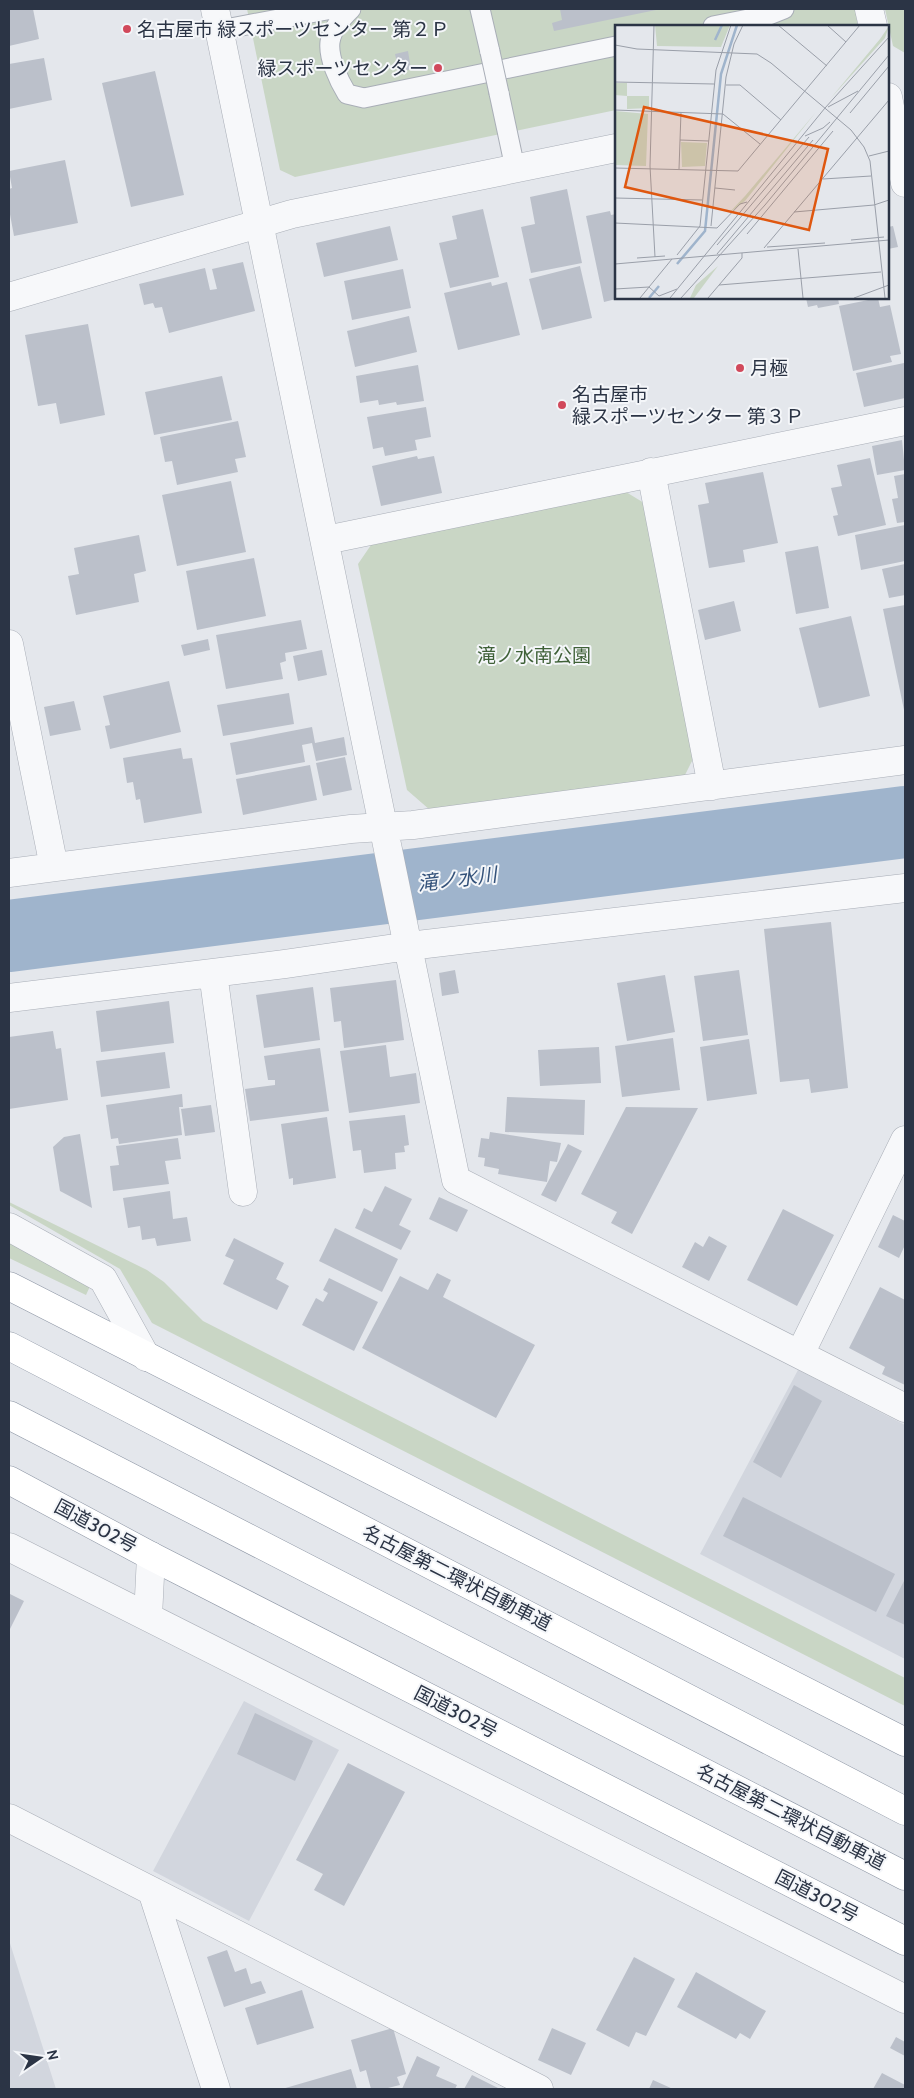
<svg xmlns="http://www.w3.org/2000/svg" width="914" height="2098" viewBox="0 0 914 2098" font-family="Cabin,'Noto Sans JP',sans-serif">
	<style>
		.built { fill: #d2d6de }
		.green { fill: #c9d6c5 }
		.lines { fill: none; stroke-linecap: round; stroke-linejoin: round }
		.river { stroke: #9fb4cc; stroke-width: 72 }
		.building { fill: #bbc0ca }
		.lane-casing { stroke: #a9aeb7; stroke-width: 21 }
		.street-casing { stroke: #a9aeb7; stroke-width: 29 }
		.highway-casing { stroke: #8b94a3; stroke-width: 29 }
		.lane { stroke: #f7f8fa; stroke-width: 19 }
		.street { stroke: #f7f8fa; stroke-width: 28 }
		.highway { stroke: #fff; stroke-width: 28 }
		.lane-bridge-casing { stroke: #a9aeb7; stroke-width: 21; stroke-linecap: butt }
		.lane-bridge { stroke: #f7f8fa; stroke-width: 19 }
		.poi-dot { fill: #d1495b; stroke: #f4f6f9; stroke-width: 2 }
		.labels { text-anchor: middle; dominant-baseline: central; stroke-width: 4; stroke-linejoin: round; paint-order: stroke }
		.poi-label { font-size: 19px; fill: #2b3445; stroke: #f4f6f9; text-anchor: start }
		.park-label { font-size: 19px; fill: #3f6138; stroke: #f4f6f9 }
		.street-label { font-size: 19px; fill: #2b3445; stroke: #f4f6f9 }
		.water-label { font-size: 20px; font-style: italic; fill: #34527a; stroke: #f4f6f9 }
		.inset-river { fill: none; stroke: #9fb4cc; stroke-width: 2.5 }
		.inset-road { fill: none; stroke: #9a9fa9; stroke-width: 1 }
		.view { fill: #df570f; fill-opacity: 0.15; stroke: #df570f; stroke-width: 2.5 }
		.inset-edge { fill: none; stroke: #2b3445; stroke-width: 2.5 }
	</style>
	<rect width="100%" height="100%" fill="#e4e7ec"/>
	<path class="built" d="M798 1370 905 1425V1659L700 1554Z
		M244 1701 339 1750 249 1921 153 1871Z
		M9 1940 49 2067 56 2089H9Z"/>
	<path class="green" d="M247 9H855L858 26H616V110L295 177 280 170Z
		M885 9H905V53L893 46Z
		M626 492 649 506 697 751 684 777 430 810 407 790 358 564 371 545Z
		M9 1202 147 1270 164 1282 203 1321 905 1678V1706L152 1323 120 1269 9 1205Z
		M9 1238 92 1282 86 1295 9 1258Z"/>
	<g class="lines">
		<path class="river" d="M9 936 905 822"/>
	</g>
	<path class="building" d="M9 9H33L39 39 9 46Z
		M560 9H655L656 10 554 31 552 23 562 20Z
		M408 51 411 69 399 72 395 54Z
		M44 58 52 100 9 109V64Z
		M155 71 184 195 131 207 102 83Z
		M65 160 78 223 14 236 9 209V189L12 188 9 171Z
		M567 189 582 263 531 273 521 227 535 224 530 197Z
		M483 209 499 277 450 288 439 243 457 239 452 216Z
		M610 211 611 215 616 214V299L604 302 586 216Z
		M390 226 398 260 324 277 316 243Z
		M893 226 898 247 888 249V227Z
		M243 262 255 311 169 333 162 307 155 308 153 303 144 305 139 284 205 268 210 290 217 289 212 269Z
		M580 266 592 318 542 330 529 279Z
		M403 269 411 308 352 320 344 281Z
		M491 282 492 286 507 282 520 335 458 350 444 293Z
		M806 298H838L839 304 818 308 817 305 808 307Z
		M878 298 880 307 890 305 901 354 890 356 892 362 853 371 839 306Z
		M409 316 417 352 355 367 347 331Z
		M88 324 105 415 60 424 56 403 38 406 25 335Z
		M904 363 905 398 864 407 856 373Z
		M418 365 424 401 397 405 396 402 379 405 378 400 360 403 356 376Z
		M222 376 232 420 154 435 145 392Z
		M426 407 431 437 415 440 417 450 385 456 383 447 373 449 367 417Z
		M238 421 246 457 235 459 238 472 177 485 172 461 165 462 160 437Z
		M902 440 905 470 877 475 872 446Z
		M417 456 418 459 434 456 442 493 381 506 372 466Z
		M870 458 886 525 838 536 833 516 838 515 831 488 842 486 837 465Z
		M763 472 778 543 743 550 745 562 709 568 698 505 709 503 705 483Z
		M905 474V522L897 523 892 499 898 498 894 476Z
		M231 481 246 552 177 566 162 495Z
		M905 525V561L861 570 855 535Z
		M139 535 146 571 134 574 139 602 76 615 68 576 79 574 74 548Z
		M818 546 829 608 796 614 785 552Z
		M254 558 266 616 197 630 186 571Z
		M905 564V595L889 598 882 569Z
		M734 601 741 631 705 640 698 610Z
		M905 605V710H904L883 609Z
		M851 616 870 696 819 708 799 628Z
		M301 620 307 649 285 653 286 661 280 663 283 679 226 689 216 635Z
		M208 639 210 650 184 656 181 645Z
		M322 650 327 675 298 681 293 656Z
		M169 681 181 732 110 749 105 726 110 725 103 696Z
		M289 693 294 724 223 736 217 705Z
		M74 701 81 730 50 736 44 707Z
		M312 727 315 743 344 737 347 755 316 761 312 743 302 745 305 762 236 775 230 743Z
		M181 748 183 759 192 758 202 813 144 823 140 799 136 800 133 782 127 783 123 758Z
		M345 757 352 790 323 796 316 763Z
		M310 765 317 800 243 815 236 779Z
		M831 922 848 1088 811 1093 809 1079 780 1082 764 929Z
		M455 970 459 993 442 996 439 973Z
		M739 970 748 1035 703 1041 694 976Z
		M665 975 675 1032 627 1041 617 983Z
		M396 980 404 1040 344 1048 341 1021 334 1022 330 988Z
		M313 987 320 1040 264 1048 256 995Z
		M169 1001 174 1043 101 1052 96 1011Z
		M53 1031 56 1049 61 1048 68 1100 9 1109V1037Z
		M673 1038 680 1090 622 1097 615 1046Z
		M749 1039 757 1094 707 1101 700 1047Z
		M386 1045 390 1077 416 1073 420 1103 349 1113 340 1051Z
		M599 1047 601 1083 540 1086 538 1050Z
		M320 1048 329 1111 250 1121 245 1089 275 1085V1080H268L264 1056Z
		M165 1052 170 1088 101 1097 96 1061Z
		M182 1094 183 1107H179L182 1135 119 1144 118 1138 111 1139 106 1105Z
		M507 1097 585 1100 584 1135 505 1132Z
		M211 1105 215 1132 185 1136 181 1109Z
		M626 1107 698 1108 632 1234 611 1223 617 1212 581 1194Z
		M405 1115 409 1145 404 1146 405 1152 395 1153 396 1169 364 1173 361 1150 353 1151 349 1121Z
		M327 1117 336 1178 293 1185V1178L289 1179 281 1124Z
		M490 1132 561 1143 557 1162 550 1161 547 1182 498 1174 499 1169 484 1166 485 1158 478 1157 481 1138 489 1139Z
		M80 1134 92 1208 60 1191 53 1147 64 1137Z
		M178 1138 181 1159 165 1161 169 1184 113 1191 110 1166 119 1165 116 1146Z
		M568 1144 582 1151 556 1202 541 1195Z
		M385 1186 412 1199 399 1225 411 1231 401 1250 355 1228 364 1208 372 1212Z
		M170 1191 173 1219 187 1217 191 1241 157 1246 155 1238 142 1240 140 1226 128 1228 123 1198Z
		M439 1197 468 1210 457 1232 429 1219Z
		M783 1209 834 1235 797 1306 747 1280Z
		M893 1215 905 1221V1245L899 1258 878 1247Z
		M335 1228 398 1259 382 1292 319 1261Z
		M709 1236 727 1246 709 1281 682 1267 695 1242 703 1247Z
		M234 1238 284 1263 276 1279 289 1286 277 1310 223 1284 234 1260 225 1256Z
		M437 1273 451 1280 443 1297 535 1345 496 1418 362 1348 400 1276 428 1290Z
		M329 1278 378 1302 354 1351 302 1325 316 1298 323 1302 328 1293 323 1290Z
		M880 1287 905 1300V1385L882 1374 885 1367 849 1348Z
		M794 1385 822 1401 781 1478 753 1462Z
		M743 1497 895 1574 876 1612 723 1536Z
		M905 1579V1625L886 1616Z
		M10 1594 24 1601 9 1631V1597Z
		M255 1713 313 1741 295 1781 237 1754Z
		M348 1763 405 1792 344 1906 314 1890 323 1874 296 1860Z
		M227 1950 235 1972 246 1968 251 1984 261 1981 266 1993 224 2007 207 1957Z
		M634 1957 675 1979 646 2036 636 2032 629 2047 596 2030Z
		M696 1972 766 2011 750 2039 740 2033 736 2039 677 2007Z
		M302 1990 314 2028 257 2045 245 2008Z
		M393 2028 406 2074 397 2077 400 2085 384 2089H371L366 2070 360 2072 351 2040Z
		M552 2028 586 2043 571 2075 538 2060Z
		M896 2037 905 2042V2056L890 2048Z
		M417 2056 440 2067 436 2076 457 2085 455 2089H402Z
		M351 2069 357 2089H282Z
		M882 2073 905 2085V2089H873Z
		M472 2075 500 2089H464Z
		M653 2080 673 2089H649Z"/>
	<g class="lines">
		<g class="lane-casing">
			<path id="lane" d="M351 9C342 18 332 28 330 42 328 58 339 81 347 94L364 98 616 46
				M480 9 490 52
				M713 26 769 15 784 9
				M220 30 332 9
				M499 93 515 168"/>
		</g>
		<g class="street-casing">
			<path id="street" d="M215 9 456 1180 905 1408
				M869 9 873 26
				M888 97 905 183
				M9 297 292 214 616 148
				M651 472 712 786
				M326 540 905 421
				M9 644 54 867
				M9 873 351 829 413 825 905 760
				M213 973 243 1192
				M9 998 285 964 409 946 905 888
				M9 1227 103 1279 146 1357
				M800 1354 905 1140
				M9 1547 905 1999
				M148 1617 151 1556
				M9 1818 539 2089
				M152 1891 216 2089"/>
		</g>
		<g class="highway-casing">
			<path id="highway" d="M9 1286 905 1742
				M9 1346 905 1811
				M9 1415 905 1876
				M9 1480 151 1556 905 1941"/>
		</g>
		<use href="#lane" class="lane"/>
		<use href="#street" class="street"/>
		<use href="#highway" class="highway"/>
		<g class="lane-bridge-casing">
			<path id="lane-bridge" d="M490 52 499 93"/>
		</g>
		<use href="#lane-bridge" class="lane-bridge"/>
	</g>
	<g class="poi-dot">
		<circle cx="127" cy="29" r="5"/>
		<circle cx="438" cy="68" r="5"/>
		<circle cx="740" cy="368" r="5"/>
		<circle cx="562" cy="405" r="5"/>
	</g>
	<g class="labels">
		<g class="poi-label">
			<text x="137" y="29">名古屋市 緑スポーツセンター 第２Ｐ</text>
			<text x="428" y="68" text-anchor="end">緑スポーツセンター</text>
			<text x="750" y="368">月極</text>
			<text x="572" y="394">名古屋市<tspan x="572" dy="22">緑スポーツセンター 第３Ｐ</tspan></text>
		</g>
		<g class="park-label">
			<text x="534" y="655">滝ノ水南公園</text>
		</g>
		<g class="street-label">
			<text transform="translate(96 1526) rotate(28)">国道302号</text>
			<text transform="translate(457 1578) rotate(27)">名古屋第二環状自動車道</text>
			<text transform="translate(456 1712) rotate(27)">国道302号</text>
			<text transform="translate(791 1817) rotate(27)">名古屋第二環状自動車道</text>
			<text transform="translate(817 1896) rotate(27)">国道302号</text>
		</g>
		<g class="water-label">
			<text transform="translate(457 879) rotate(-7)">滝ノ水川</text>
		</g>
	</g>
	<g transform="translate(615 25)">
		<rect width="274" height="274" fill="#e4e7ec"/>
		<path d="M40 0H115L106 22 42 21ZM274 1 270 13 215 74 265 14ZM0 58H12V71H34V83L12 84V71L0 70ZM0 86 33 89 31 141 0 140ZM201 87 130 176 114 188 130 171ZM66 117 92 118 90 141 67 142ZM103 241 79 273H75L81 260Z" fill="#c9d6c5"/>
		<path class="inset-river" d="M100 15 107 0M62 239 90 206 106 49 122 0M34 273 44 261"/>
		<path class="inset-road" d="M39 0 35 141 40 232M163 0 212 41M212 0 231 17M0 20 22 24 142 29 156 38 236 105 249 122 255 136 270 273M0 57 99 59M111 60H125L166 95M213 82 243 66M0 85 108 89 145 119M235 88 274 41M190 111 208 103 215 97M65 115 94 116M254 131 274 126M0 143 123 146 245 0M64 144 66 87M208 154 256 151M100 163 120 165M0 173 87 175M179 187 259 180 274 175M0 198 102 203 125 179 132 177M96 201 111 52 119 19 128 0M132 209 218 106M236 215 269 212M102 220 194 112M152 222 210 218M149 223 274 75M183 224 188 273M102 229 198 115M62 230 85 201 101 45 116 0M22 233 50 231M0 239 274 215M104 260 266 247M34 262 44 271 62 264M0 264 34 262M25 273 57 234M55 273 210 83 274 12M66 273 150 180 274 30M93 273 127 233V228M239 273 274 260"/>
		<path class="view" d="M29 82 213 124 194 205 10 162Z"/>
		<rect width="274" height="274" class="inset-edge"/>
	</g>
	<rect width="914" height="2098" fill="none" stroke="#2b3445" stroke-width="20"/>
	<g transform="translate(40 2058) rotate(77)" stroke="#f4f6f9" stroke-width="4" paint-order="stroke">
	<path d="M0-4L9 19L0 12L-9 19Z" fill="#2b3445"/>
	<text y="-8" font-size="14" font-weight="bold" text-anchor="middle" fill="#2b3445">N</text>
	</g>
</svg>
